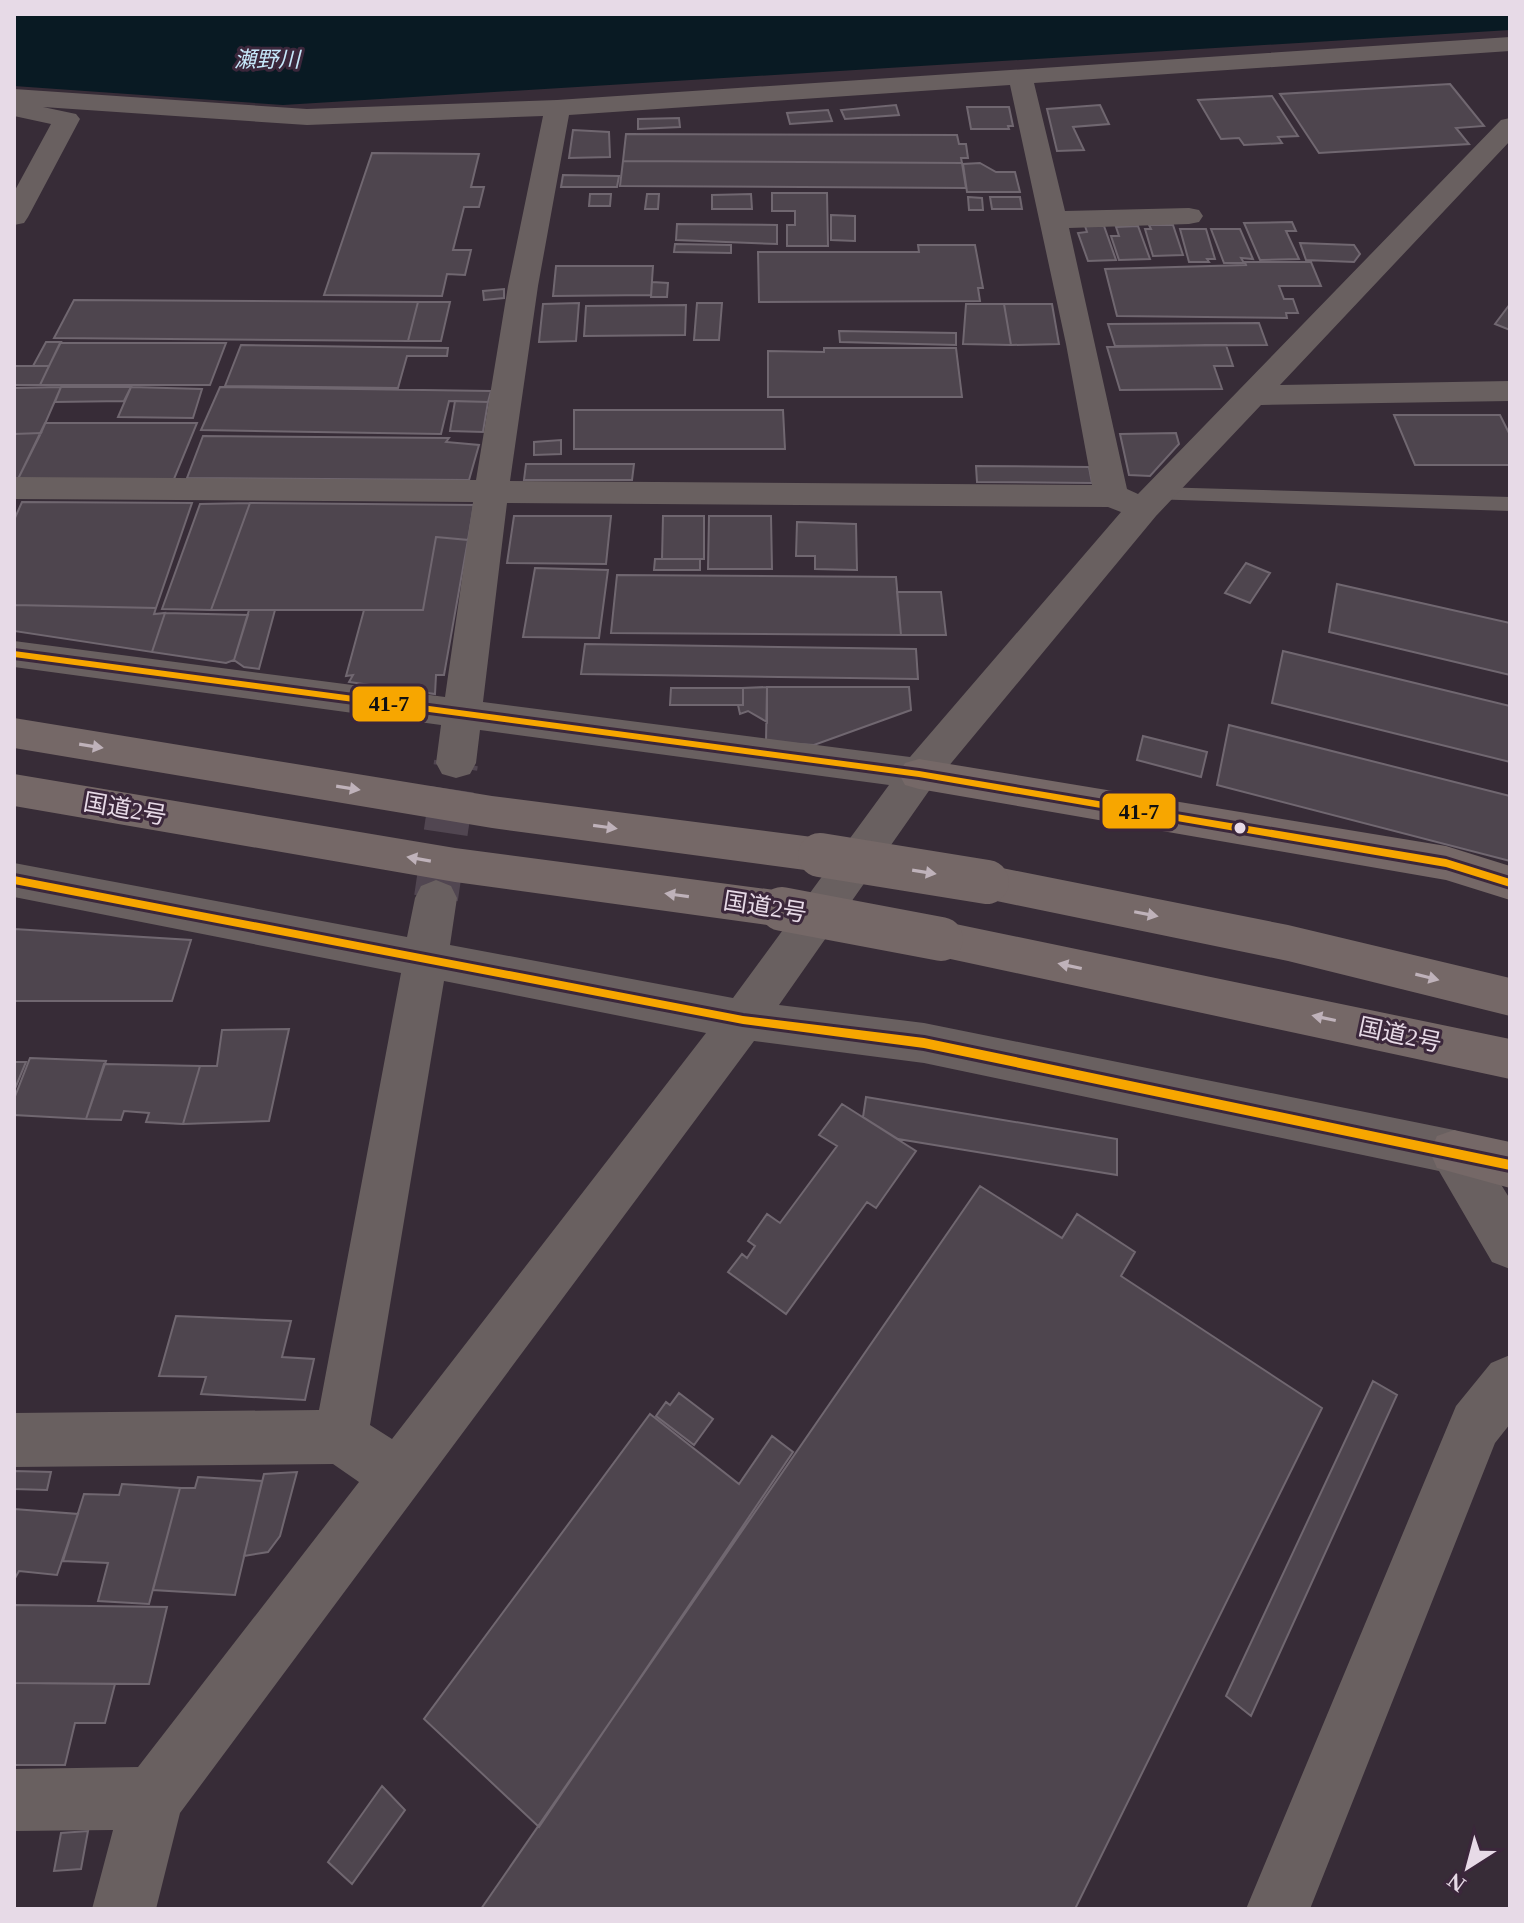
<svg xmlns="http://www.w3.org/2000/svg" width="1524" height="1923" viewBox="0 0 1524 1923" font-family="'Times New Roman','Noto Sans JP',serif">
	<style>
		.water { fill: #091a23 }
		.building { fill: #4e454e; stroke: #706770; stroke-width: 2 }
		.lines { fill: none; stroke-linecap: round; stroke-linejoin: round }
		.minor-tunnel { stroke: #514651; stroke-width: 44; stroke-dasharray: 44 22; stroke-linecap: butt }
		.service { fill: #696060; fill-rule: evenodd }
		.minor { fill: #696060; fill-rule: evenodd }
		.tertiary { fill: #696060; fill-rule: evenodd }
		.trunk { fill: #756867; fill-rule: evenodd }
		.trunk-bridge { stroke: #756867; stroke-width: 44 }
		.bus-1-casing { stroke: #3b273b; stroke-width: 6 }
		.bus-1 { fill: #f7a600; fill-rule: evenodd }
		.oneway { fill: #bfb2ba }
		.bus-dot { fill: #e7dae7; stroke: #3b273b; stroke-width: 3 }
		.labels { text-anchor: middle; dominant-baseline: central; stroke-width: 6; stroke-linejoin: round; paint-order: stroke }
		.far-water-label { font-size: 22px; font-style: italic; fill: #c6e8fa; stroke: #3b273b }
		.street-label { font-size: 24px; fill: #e7dae7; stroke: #3b273b }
		.line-badge { stroke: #3b273b; stroke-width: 3 }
		.pale-badge-label { font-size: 22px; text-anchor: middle; font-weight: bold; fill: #111 }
	</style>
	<rect width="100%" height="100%" fill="#372c37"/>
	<path class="water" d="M14 14H1510V30L283 105 14 86Z"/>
	<path class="building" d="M1450 84 1484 126 1456 128 1469 144 1319 153 1280 94Z
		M1272 96 1298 136 1278 137 1282 143 1244 145 1239 138 1221 139 1198 100Z
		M896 105 899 115 845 119 841 110Z
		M1100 105 1109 124 1073 127 1084 150 1057 151 1047 109Z
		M967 107H1009L1013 126H1008L1009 129H971Z
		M828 110 832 121 790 124 787 113Z
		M679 118 680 127 638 129V119Z
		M573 130 609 132 610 157 569 158Z
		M626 134 957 135 959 144H966L968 158H961L962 163 623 161Z
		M372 153 479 154 471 187H484L479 207H464L453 250H471L465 275 447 274 442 296 324 295Z
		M623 161 962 163 966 188 620 186Z
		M980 163 996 172H1015L1020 192H967L963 164Z
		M563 175 619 176 617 187H561Z
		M772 193H827L828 246H787V225H795V211H772Z
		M590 194H611L610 206H589Z
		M647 194H659L658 209H645Z
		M751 194 752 209H712V195Z
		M968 197 982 198 983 210H969Z
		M990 197H1020L1022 209H992Z
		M831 215 855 216V241L831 240Z
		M1292 222 1296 231H1286L1299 259 1260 260 1244 223Z
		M677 224 777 225V244L676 240Z
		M1149 225H1173L1183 255 1153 256 1145 229H1151Z
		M1085 226H1104L1116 260 1088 261 1078 233 1087 232Z
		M1138 226 1150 259 1119 260 1111 236H1119L1116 227Z
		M1180 229H1206L1215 259H1207L1209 262H1189Z
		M1211 229H1240L1253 259 1241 258 1244 263H1224Z
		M1300 243 1354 245 1360 254 1354 262 1306 260Z
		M675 244 731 245V253L674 252Z
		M918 245H975L983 288H978L980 301 759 302 758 252H919Z
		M1245 262H1311L1321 286H1279L1284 299H1293L1298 313H1286L1287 318 1117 316 1105 269 1246 265Z
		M556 266H653L651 295 553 296Z
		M652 282 668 283 667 297H651Z
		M504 289V298L484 300 483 291Z
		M74 300 418 302 408 341 54 338Z
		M418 302H450L441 341H408Z
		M579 303 576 341 539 342 543 304Z
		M697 303H722L719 340H694Z
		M966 304H1004L1011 345 963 344Z
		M1004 304H1052L1059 344 1011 345Z
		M1510 304V330L1495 324Z
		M686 305 685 335 584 336 586 306Z
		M1259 323 1267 345 1115 346 1108 324Z
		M839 331 956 333V345L840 342Z
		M46 342H61L49 366H33Z
		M60 343H226L210 385H40Z
		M241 345 448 348 447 356H407L398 388 225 386Z
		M1226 345 1233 366H1214L1222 389 1120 390 1107 347Z
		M824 348H956L962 397H768V351L824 352Z
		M14 366H49L40 385H14Z
		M61 387H131L124 401 55 402Z
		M61 387 41 433 14 434V388Z
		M131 387 202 389 193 418 118 417Z
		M220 387 491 391 488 402 449 401 441 434 201 430Z
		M455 401 488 402 483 432 450 431Z
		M574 410H783L785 449H574Z
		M1394 415H1500L1510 435V465H1415Z
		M45 423H197L174 479H18Z
		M41 433 18 479H14V434Z
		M1176 433 1179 444 1150 476 1129 475 1120 434Z
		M203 436 449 438 446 442 479 445 469 480 187 478Z
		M561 440V454L534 455V442Z
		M526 464H634L632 480H524Z
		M976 466 1089 467 1092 483 977 482Z
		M22 502 192 503 156 608 14 605V520Z
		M250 503 211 610 162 609 200 504Z
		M250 503 474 505 468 540 436 537 423 610H211Z
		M514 516H611L606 564 507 563Z
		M663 516H704V559H662Z
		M709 516H771L772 569H708Z
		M797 522 856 524 857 570 815 569V556H796Z
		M436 537 468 540 444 675H436L435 694 349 682 353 675 346 676 364 610H423Z
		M655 559H700V570H654Z
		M1246 563 1270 573 1250 603 1225 593Z
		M535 568 608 570 599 638 523 637Z
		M617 575 896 577 901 635 611 633Z
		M1337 584 1510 623V675L1329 632Z
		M897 592H941L946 635H901Z
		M14 605 156 608 154 614 165 613 152 652 14 631Z
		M249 610H275L259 669 244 667 234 660Z
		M165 613 248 615 234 660 226 663 152 652Z
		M585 644 916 649 918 679 581 674Z
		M1283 651 1510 706V762L1272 703Z
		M767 687H909L911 710 814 745 766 742Z
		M767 687V722L748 711 740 714 738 705H743V688Z
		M671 688H743V705H670Z
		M1229 725 1510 796V861L1217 785Z
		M1143 736 1207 752 1201 777 1137 760Z
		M14 929 191 940 172 1001H14Z
		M289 1029 269 1121 183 1124 200 1066H217L222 1030Z
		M30 1058 106 1061 86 1119 14 1115V1099Z
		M14 1062H26L14 1091Z
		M104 1064 200 1066 183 1124 146 1122 149 1113 124 1111 121 1120 86 1119Z
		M866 1097 1117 1139V1175L898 1139 863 1117Z
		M842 1104 916 1151 876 1208 867 1202 786 1314 728 1272 742 1254 747 1258 755 1246 748 1241 767 1214 780 1223 837 1146 819 1135Z
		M980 1186 1062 1238 1077 1214 1135 1252 1121 1276 1322 1408 1075 1909H481Z
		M176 1316 291 1321 282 1357 314 1359 305 1400 201 1394 206 1377 159 1376Z
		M1373 1381 1397 1395 1251 1716 1226 1696Z
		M679 1393 713 1419 694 1445 656 1416 666 1402 670 1405Z
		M650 1414 739 1484 772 1436 793 1452 539 1827 424 1719Z
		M14 1471 51 1472 47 1490 14 1489Z
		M297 1472 280 1536 268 1552 244 1556 264 1474Z
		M198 1477 262 1481 235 1595 153 1590 180 1488H195Z
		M122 1484 180 1488 149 1604 98 1601 108 1563 63 1561 84 1494 119 1495Z
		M14 1509 78 1514 57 1575 19 1571 14 1580Z
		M15 1605 167 1607 149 1684 14 1683Z
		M14 1683 115 1684 105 1723H75L65 1765H14Z
		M382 1786 405 1810 352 1884 328 1862Z
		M88 1831 81 1869 54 1871 61 1833Z"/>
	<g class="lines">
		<path class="minor-tunnel" d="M436 898 456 763"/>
		<path class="service" d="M1157 487 1510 497V511L1150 499 1147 494 1150 489Z"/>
		<path class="minor" d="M1510 37V51L1034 83 1065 211 1189 208 1199 210 1203 216 1199 222 1189 224 1069 228 1127 489 1138 494 1501 120 1510 118V141L1280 385 1510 381V401L1261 405 1156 516 933 785 779 1005 924 1023 1454 1130 1471 1136 1510 1199V1269L1492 1262 1439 1171 924 1063 754 1041 180 1813 156 1909H92L113 1830 14 1831V1769L138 1767 359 1482 333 1464 14 1467V1413L319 1410 401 973 14 897V863L407 937 415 898 421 886 436 880 451 886 457 898 450 945 733 998 889 785 480 730 476 763 470 774 456 778 442 774 436 763 441 725 14 667V641L445 697 473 502 14 499V477L476 480 508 286 543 116 307 125 43 107 76 114 80 119 28 217 24 223 14 225V192L51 124 14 116V89L307 109 557 100ZM1010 85 1066 344 1092 485 510 481 538 286 569 115ZM507 503 1108 507 1121 512 910 757 483 702ZM444 981 706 1033 392 1439 370 1425Z"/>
		<path class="tertiary" d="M1510 1355V1424L1495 1443 1310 1909H1246L1456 1406 1491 1363Z"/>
		<path class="trunk" d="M14 718 492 796 820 838 835 843 841 855 835 867 820 872 492 828 14 748Z
			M919 759 1446 846 1510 866V900L1446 880 919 789 905 785 899 774 905 763Z
			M14 774 455 848 782 891 797 896 803 909 797 922 782 927 455 882 14 806Z
			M987 865 1288 925 1510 978V1016L1288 961 987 899 972 894 966 882 972 870Z
			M941 921 1510 1039V1079L941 957 926 952 919 939 926 926Z
			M1454 1130 1510 1142V1188L1437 1168 1430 1152 1437 1136Z"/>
		<path class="trunk-bridge" d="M820 855 987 882
			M782 909 941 939"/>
		<g class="bus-1-casing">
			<path id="bus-1" d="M14 651 919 771 1446 859 1510 879V887L1446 867 919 777 14 657Z
				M14 876 743 1016 924 1038 1510 1160V1170L924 1048 743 1024 14 884Z"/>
		</g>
		<use href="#bus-1" class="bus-1"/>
	</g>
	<defs><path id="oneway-solid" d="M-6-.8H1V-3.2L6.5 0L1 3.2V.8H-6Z" transform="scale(2)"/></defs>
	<g class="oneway">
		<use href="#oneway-solid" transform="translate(91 746) rotate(9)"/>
		<use href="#oneway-solid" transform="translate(348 788) rotate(9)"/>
		<use href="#oneway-solid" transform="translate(605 827) rotate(8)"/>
		<use href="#oneway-solid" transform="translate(419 859) rotate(-170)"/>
		<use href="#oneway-solid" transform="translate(924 872) rotate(9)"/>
		<use href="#oneway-solid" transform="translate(677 895) rotate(-172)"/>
		<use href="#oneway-solid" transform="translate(1146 914) rotate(11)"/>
		<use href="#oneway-solid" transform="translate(1070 966) rotate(-168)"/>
		<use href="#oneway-solid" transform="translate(1427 977) rotate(14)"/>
		<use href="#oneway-solid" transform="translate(1324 1018) rotate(-168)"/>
	</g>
	<circle class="bus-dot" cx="1240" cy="828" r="7"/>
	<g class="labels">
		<g class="far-water-label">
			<text x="267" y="59">瀬野川</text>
		</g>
		<g class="street-label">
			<text transform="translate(125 809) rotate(10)">国道2号</text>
			<text transform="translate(765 907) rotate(9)">国道2号</text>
			<text transform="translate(1400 1035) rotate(12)">国道2号</text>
		</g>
	</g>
	<g class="line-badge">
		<rect x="351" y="685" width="76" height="38" rx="8" fill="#f7a600"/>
		<rect x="1101" y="792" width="76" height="38" rx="8" fill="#f7a600"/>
	</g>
	<g class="pale-badge-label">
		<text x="389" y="711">41-7</text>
		<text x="1139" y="819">41-7</text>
	</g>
	<rect width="1524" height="1923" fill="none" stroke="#e7dae7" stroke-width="32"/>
	<g transform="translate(1468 1867) rotate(216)" stroke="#3b273b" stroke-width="6" paint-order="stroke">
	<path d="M0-6L14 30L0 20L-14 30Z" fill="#e7dae7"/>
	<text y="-12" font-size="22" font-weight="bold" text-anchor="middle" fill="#e7dae7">N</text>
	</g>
</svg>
